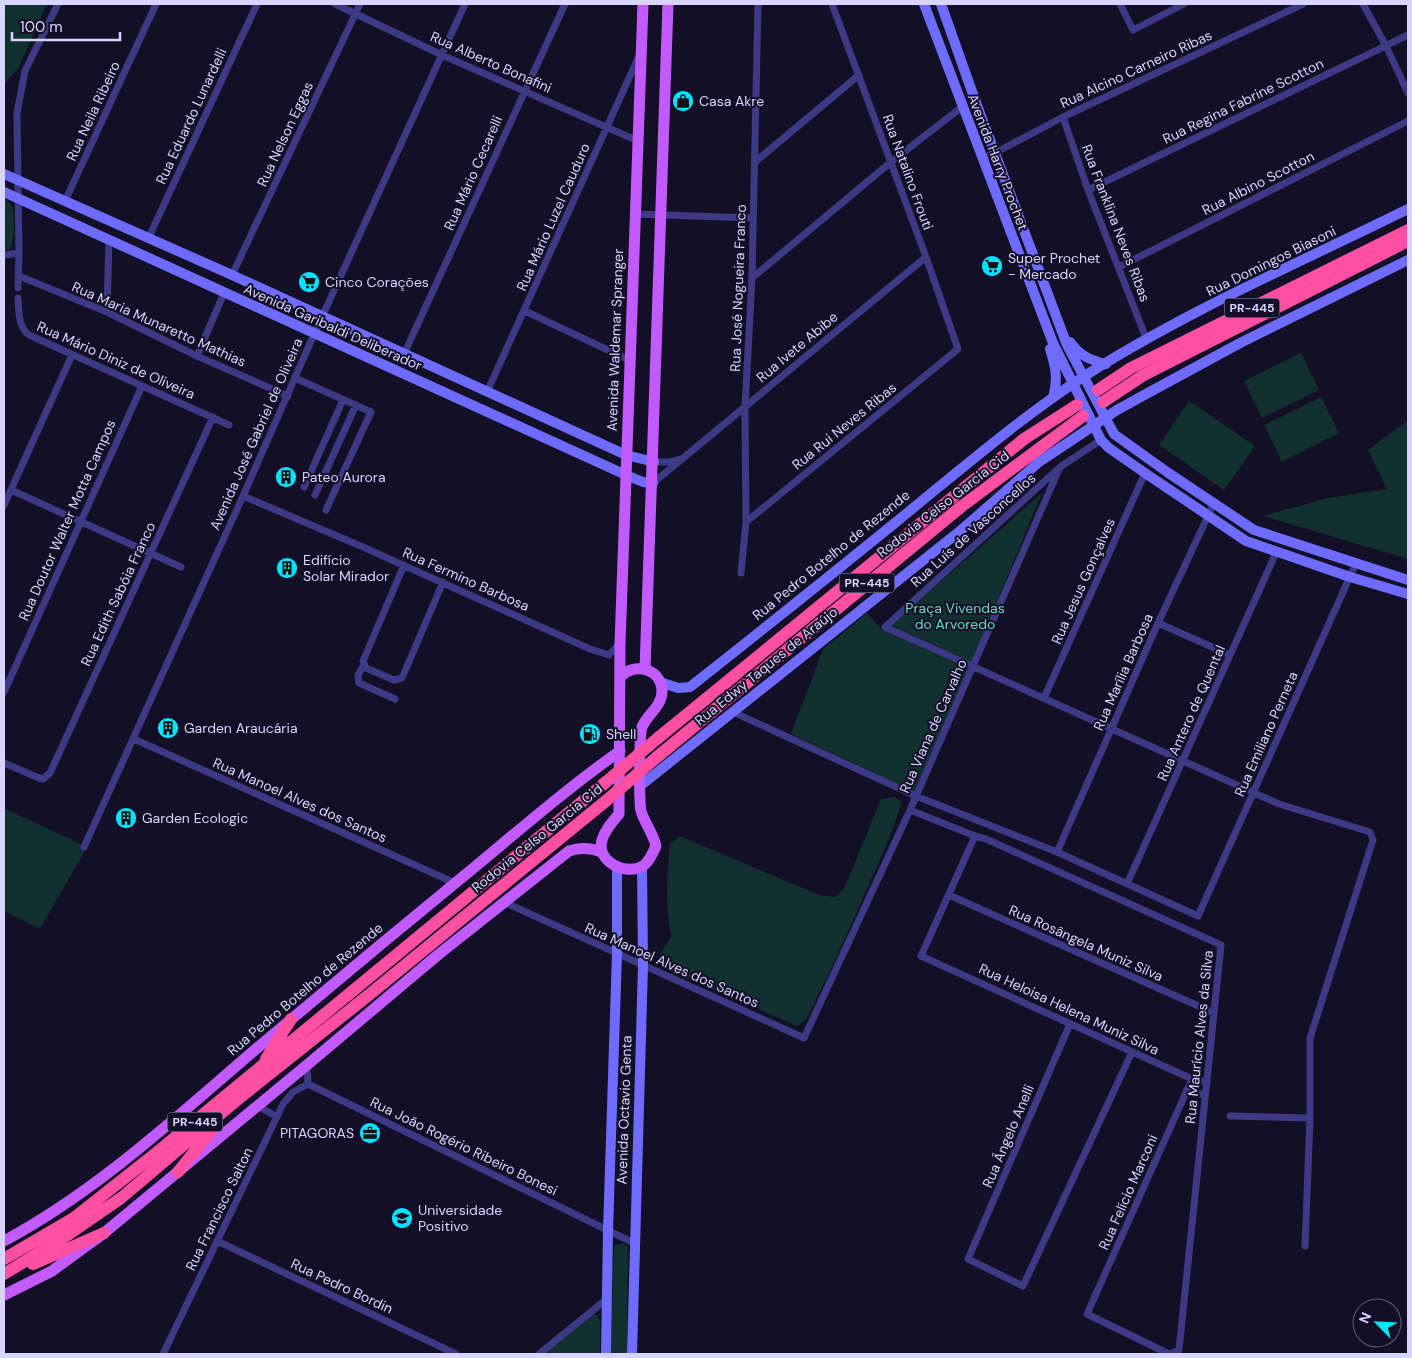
<svg xmlns="http://www.w3.org/2000/svg" width="1412" height="1358" viewBox="0 0 1412 1358" font-family="'DM Sans',sans-serif">
	<style>
		.green { fill: #12302f }
		.lines { fill: none; stroke-linecap: round; stroke-linejoin: round }
		.street { stroke: #3d3a85; stroke-width: 7 }
		.secondary { stroke: #6f6bff; stroke-width: 10 }
		.primary { stroke: #c25bff; stroke-width: 11 }
		.highway { stroke: #ff4fa3; stroke-width: 12 }
		.highway-bridge { stroke: #ff4fa3; stroke-width: 12 }
		.labels { text-anchor: middle; dominant-baseline: central; stroke-width: 4; stroke-linejoin: round; paint-order: stroke }
		.shield { fill: #130f26; stroke: #9e99be; stroke-width: 1 }
		.shield-label { font-size: 12px; font-weight: bold; fill: #d9d4ff }
		.street-label { font-size: 14px; fill: #d9d4ff; stroke: #130f26 }
		.poi-label { font-size: 14px; fill: #d9d4ff; stroke: #130f26; text-anchor: start }
		.park-label { font-size: 14px; fill: #5fe0c0; stroke: #130f26 }
	</style>
	<rect width="100%" height="100%" fill="#130f26"/>
	<path class="green" d="M4 4H47L19 67 4 84Z
		M4 198C7 200 10 203 12 207 15 216 15 242 9 250H4Z
		M1301 353 1319 390 1262 418 1244 381Z
		M1321 397 1339 433 1282 462 1264 425Z
		M1189 401 1255 446 1224 490 1159 445Z
		M1408 420V559L1263 516 1328 498 1387 489 1368 450Z
		M1042 493 972 662 891 625Z
		M867 613 881 629 969 669 914 791 791 734 823 649Z
		M895 797 902 802 889 839 834 963 806 1020 797 1026 667 969 660 955 671 936C665 903 667 876 670 843L680 836 819 895 836 897 845 887 881 799Z
		M4 808 87 847 40 929 4 911Z
		M622 1243 628 1247 627 1354H611L614 1247 616 1245Z
		M591 1314 597 1315 600 1321V1354H543Z"/>
	<g class="lines">
		<path class="street" d="M335 4 442 55 638 141
			M1120 4 1133 30 1184 4
			M1363 4 1386 46 1408 93
			M1063 117 1088 190 1146 338
			M982 159 995 153 1063 117 1303 4
			M755 162 859 75
			M1088 190 1408 35
			M65 201 156 4
			M635 214 753 218
			M148 239 257 4
			M4 255 19 253
			M1119 267 1408 121
			M232 275 360 4
			M19 276 107 312 197 356 288 396
			M752 278 891 162 962 107
			M18 288 19 253 17 113 25 71 58 4
			M18 298C19 311 18 327 29 335L229 425
			M525 311 629 360
			M107 312 109 239
			M404 354 565 4
			M197 356 224 293
			M295 378 371 412 326 510
			M487 392 639 56
			M654 462H670L680 459
			M1060 467 885 627 1279 804 1370 832 1373 840 1310 1038V1118L1305 1246
			M653 483 926 257
			M304 487 343 400
			M11 490 181 567
			M315 495 356 405
			M243 496 363 547 590 649 609 655 619 644
			M4 505 72 355
			M746 522 958 349 926 257 832 4
			M404 565 363 661 366 668 394 680 402 678 443 582
			M741 573 746 522 745 407 752 278 758 4
			M1158 623 1230 655
			M364 665 358 675 359 683 395 699
			M4 692 142 386
			M1044 698 1145 473
			M733 712 916 796 1057 852 1198 916 1356 563
			M134 739 455 883
			M4 763 39 778 43 779 50 773 213 417
			M910 810 975 836 986 839 1221 945 1179 1350 1171 1354
			M975 836 921 956 1192 1079 1207 1082
			M84 847 243 496 315 332 465 4
			M1057 852 1158 623 1214 503
			M1127 884 1276 553
			M949 895 1214 1013
			M504 902 804 1038 910 810 1060 467 1101 440
			M1070 1024 968 1259 1023 1286 1132 1052
			M307 1065 308 1084
			M308 1084 634 1243
			M1186 1091 1205 1095
			M258 1106 277 1117
			M1230 1116 1310 1118
			M217 1241 456 1354
			M163 1354 283 1104 293 1092 308 1084
			M539 1354 608 1298
			M1169 1354 1087 1314 1192 1079"/>
		<path class="secondary" d="M924 4 1053 343 1101 440 1109 448 1145 473 1246 541 1350 577 1408 594
			M941 4 975 100 1067 345 1114 434 1167 472 1254 530 1408 580
			M4 174 232 275 626 455 654 462
			M4 192 626 475 643 482 653 483
			M1070 342C1080 356 1090 360 1106 364
			M1050 349C1056 368 1058 378 1053 398
			M660 682 678 688 690 687C761 631 831 575 901 518 960 470 1019 419 1083 377 1186 311 1299 263 1408 209
			M640 786 960 531 1039 462 1117 410 1146 394 1242 342 1408 260
			M606 1354 608 1231 617 953V867
			M632 1354 643 965 642 867"/>
		<path class="primary" d="M645 669 668 4
			M620 677C634 662 661 668 662 691 662 707 647 714 642 727 639 736 639 802 641 811 645 824 653 833 656 846 653 853 649 862 643 866 626 876 596 862 602 840 605 830 612 822 619 814L620 644 643 4
			M4 1241C95 1192 171 1122 249 1055 321 994 393 934 465 875 516 833 566 789 620 751
			M4 1295 52 1271 104 1233 307 1065 439 954 569 851C581 847 591 848 602 852"/>
		<path class="highway" d="M1098 390 1131 368 1408 230
			M1103 402 1142 376 1408 241
			M658 738 1024 439 1077 405
			M657 757 962 506 1083 416
			M266 1059 291 1019
			M178 1172 216 1125
			M4 1259 74 1218 155 1154 606 782
			M33 1264 104 1233
			M4 1274 66 1236 121 1198 237 1100 370 994 607 800"/>
		<path class="highway-bridge" d="M606 782 658 738
			M607 800 657 757"/>
	</g>
	<defs>
		<g id="shop-disc" transform="scale(1.125)"><circle r="9.5" fill="#00e5ff" stroke="#130f26"/><path d="M-5-2.5h2.3a2.7 3.5 0 0 1 5.4 0H5L5.5 6h-11ZM-1.5-2.5h3a1.5 2.3 0 0 0-3 0Z" fill="#111"/></g>
		<g id="supermarket-disc" transform="scale(1.125)"><circle r="9.5" fill="#00e5ff" stroke="#130f26"/><path d="M-6-5.5h2.5l.6 2H6L4.5 2H-2.5L-4.4-4H-6ZM-1.5 3.2a1.3 1.3 0 1 0 .1 0ZM3 3.2a1.3 1.3 0 1 0 .1 0Z" fill="#111"/></g>
		<g id="building-disc" transform="scale(1.125)"><circle r="9.5" fill="#00e5ff" stroke="#130f26"/><path d="M-4-6H4V6H1V3H-1V6H-4ZM-2.5-4.3h1.7v1.8h-1.7ZM.8-4.3h1.7v1.8H.8ZM-2.5-1h1.7V.8h-1.7ZM.8-1h1.7V.8H.8Z" fill="#111"/></g>
		<g id="fuel-disc" transform="scale(1.125)"><circle r="9.5" fill="#00e5ff" stroke="#130f26"/><path d="M-5.5-6h7V0h2V4h1.3V-2.5L3-4.5l.8-.8L6-3V5H2.5V1h-1V6h-7ZM-4.2-4.7v3.2H.2V-4.7Z" fill="#111"/></g>
		<g id="office-disc" transform="scale(1.125)"><circle r="9.5" fill="#00e5ff" stroke="#130f26"/><path d="M-6-3h4V-5.5h4V-3h4V5H-6ZM-1-4.5V-3h2v-1.5ZM-6 0V1H6V0Z" fill="#111"/></g>
		<g id="university-disc" transform="scale(1.125)"><circle r="9.5" fill="#00e5ff" stroke="#130f26"/><path d="M0-5L7-2L0 1L-7-2ZM-4 1L0 2.5L4 1V4Q0 6-4 4Z" fill="#111"/></g>
	</defs>
	<g fill-rule="evenodd">
		<use href="#shop-disc" x="683" y="101"/>
		<use href="#supermarket-disc" x="992" y="266"/>
		<use href="#supermarket-disc" x="309" y="282"/>
		<use href="#building-disc" x="286" y="477"/>
		<use href="#building-disc" x="287" y="568"/>
		<use href="#building-disc" x="168" y="728"/>
		<use href="#fuel-disc" x="590" y="734"/>
		<use href="#building-disc" x="126" y="818"/>
		<use href="#office-disc" x="370" y="1133"/>
		<use href="#university-disc" x="402" y="1218"/>
	</g>
	<g class="labels">
		<g class="shield">
			<rect x="1224.5" y="298.5" width="55" height="19" rx="4"/>
			<rect x="839.5" y="573.5" width="55" height="19" rx="4"/>
			<rect x="167.5" y="1112.5" width="55" height="19" rx="4"/>
		</g>
		<g class="shield-label">
			<text x="1252" y="308">PR-445</text>
			<text x="867" y="583">PR-445</text>
			<text x="195" y="1122">PR-445</text>
		</g>
		<g class="street-label">
			<text transform="translate(491 62) rotate(24)">Rua Alberto Bonafini</text>
			<text transform="translate(1136 69) rotate(-25)">Rua Alcino Carneiro Ribas</text>
			<text transform="translate(1243 101) rotate(-26)">Rua Regina Fabrine Scotton</text>
			<text transform="translate(93 111) rotate(-65)">Rua Neila Ribeiro</text>
			<text transform="translate(191 116) rotate(-65)">Rua Eduardo Lunardelli</text>
			<text transform="translate(285 134) rotate(-65)">Rua Nelson Eggas</text>
			<text transform="translate(998 162) rotate(69)">Avenida Harry Prochet</text>
			<text transform="translate(908 172) rotate(70)">Rua Natalino Frouti</text>
			<text transform="translate(473 173) rotate(-66)">Rua Mário Cecarelli</text>
			<text transform="translate(1258 183) rotate(-27)">Rua Albino Scotton</text>
			<text transform="translate(553 217) rotate(-66)">Rua Mário Luzel Cauduro</text>
			<text transform="translate(1116 223) rotate(69)">Rua Franklina Neves Ribas</text>
			<text transform="translate(1271 261) rotate(-26)">Rua Domingos Biasoni</text>
			<text transform="translate(738 288) rotate(-88)">Rua José Nogueira Franco</text>
			<text transform="translate(159 324) rotate(24)">Rua Maria Munaretto Mathias</text>
			<text transform="translate(333 327) rotate(24)">Avenida Garibaldi Deliberador</text>
			<text transform="translate(615 340) rotate(-88)">Avenida Waldemar Spranger</text>
			<text transform="translate(797 347) rotate(-40)">Rua Ivete Abibe</text>
			<text transform="translate(116 360) rotate(24)">Rua Mário Diniz de Oliveira</text>
			<text transform="translate(844 426) rotate(-39)">Rua Rui Neves Ribas</text>
			<text transform="translate(256 434) rotate(-66)">Avenida José Gabriel de Oliveira</text>
			<text transform="translate(943 504) rotate(-38)">Rodovia Celso Garcia Cid</text>
			<text transform="translate(67 520) rotate(-66)">Rua Doutor Walter Motta Campos</text>
			<text transform="translate(973 530) rotate(-42)">Rua Luís de Vasconcellos</text>
			<text transform="translate(831 555) rotate(-39)">Rua Pedro Botelho de Rezende</text>
			<text transform="translate(466 579) rotate(24)">Rua Fermino Barbosa</text>
			<text transform="translate(1083 581) rotate(-66)">Rua Jesus Gonçalves</text>
			<text transform="translate(118 594) rotate(-65)">Rua Edith Sabóia Franco</text>
			<text transform="translate(766 666) rotate(-39)">Rua Edwy Taques de Araújo</text>
			<text transform="translate(1123 672) rotate(-66)">Rua Marília Barbosa</text>
			<text transform="translate(1191 713) rotate(-66)">Rua Antero de Quental</text>
			<text transform="translate(933 726) rotate(-66)">Rua Viana de Carvalho</text>
			<text transform="translate(1266 734) rotate(-66)">Rua Emiliano Perneta</text>
			<text transform="translate(300 800) rotate(24)">Rua Manoel Alves dos Santos</text>
			<text transform="translate(537 838) rotate(-39)">Rodovia Celso Garcia Cid</text>
			<text transform="translate(1086 943) rotate(24)">Rua Rosângela Muniz Silva</text>
			<text transform="translate(672 965) rotate(24)">Rua Manoel Alves dos Santos</text>
			<text transform="translate(305 989) rotate(-40)">Rua Pedro Botelho de Rezende</text>
			<text transform="translate(1069 1009) rotate(25)">Rua Heloisa Helena Muniz Silva</text>
			<text transform="translate(1199 1037) rotate(-84)">Rua Maurício Alves da Silva</text>
			<text transform="translate(624 1110) rotate(-88)">Avenida Octavio Genta</text>
			<text transform="translate(1008 1136) rotate(-67)">Rua Ângelo Anelli</text>
			<text transform="translate(464 1146) rotate(26)">Rua João Rogério Ribeiro Bonesi</text>
			<text transform="translate(1128 1192) rotate(-66)">Rua Felício Marconi</text>
			<text transform="translate(219 1209) rotate(-64)">Rua Francisco Salton</text>
			<text transform="translate(342 1286) rotate(25)">Rua Pedro Bordin</text>
		</g>
		<g class="poi-label">
			<text x="699" y="101">Casa Akre</text>
			<text x="1008" y="258">Super Prochet<tspan x="1008" dy="16">- Mercado</tspan></text>
			<text x="325" y="282">Cinco Corações</text>
			<text x="302" y="477">Pateo Aurora</text>
			<text x="303" y="560">Edifício<tspan x="303" dy="16">Solar Mirador</tspan></text>
			<text x="184" y="728">Garden Araucária</text>
			<text x="606" y="734">Shell</text>
			<text x="142" y="818">Garden Ecologic</text>
			<text x="354" y="1133" text-anchor="end">PITAGORAS</text>
			<text x="418" y="1210">Universidade<tspan x="418" dy="16">Positivo</tspan></text>
		</g>
		<g class="park-label">
			<text x="955" y="608">Praça Vivendas<tspan x="955" dy="16">do Arvoredo</tspan></text>
		</g>
	</g>
	<rect width="1412" height="1358" fill="none" stroke="#d9d4ff" stroke-width="10"/>
	<g transform="translate(1377 1323) rotate(294)"><circle r="24" fill="#130f26" stroke="#625e7d"/>
	<path d="M0-4L9 19L0 12L-9 19Z" fill="#00e5ff"/>
	<text y="-8" font-size="14" font-weight="bold" text-anchor="middle" fill="#d9d4ff">N</text>
	</g>
	<path d="M12 32v8h108v-8" fill="none" stroke="#d9d4ff" stroke-width="2.5"/>
	<text x="20" y="32" font-size="15" fill="#d9d4ff" stroke="#130f26" stroke-width="4" paint-order="stroke">100 m</text>
</svg>
